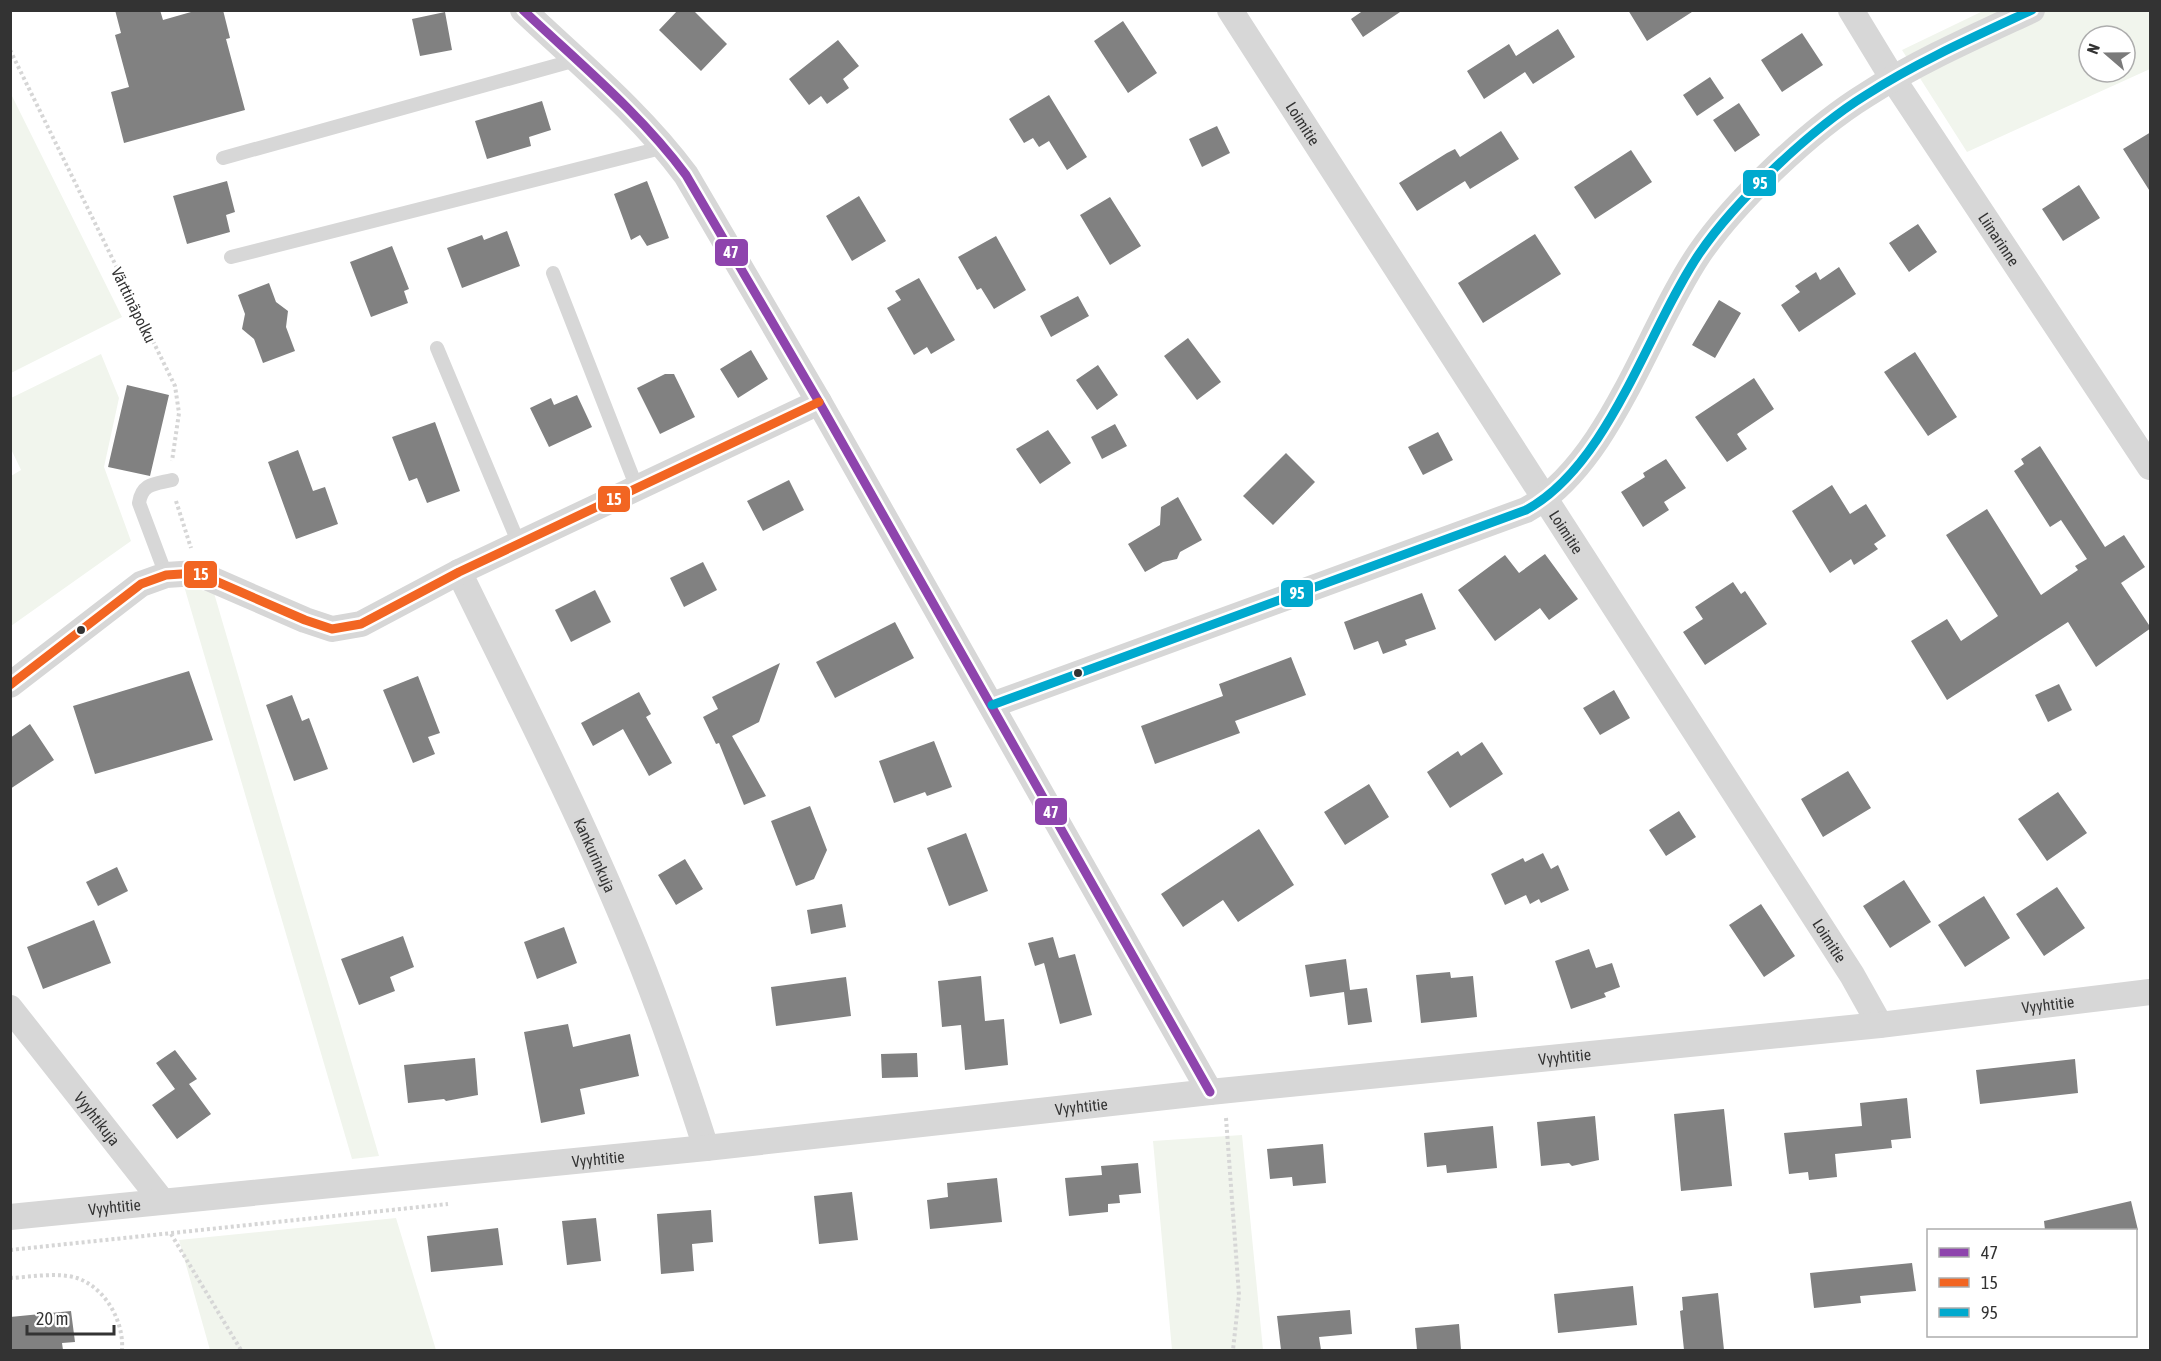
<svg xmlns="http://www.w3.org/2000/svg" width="2161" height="1361" viewBox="0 0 2161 1361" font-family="'Asap Condensed',sans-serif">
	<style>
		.green { fill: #f1f5ed; fill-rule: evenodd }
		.building { fill: #818181 }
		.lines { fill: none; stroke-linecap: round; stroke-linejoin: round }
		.path { stroke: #d6d6d6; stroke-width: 4; stroke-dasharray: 3 3; stroke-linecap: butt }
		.service { stroke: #d7d7d7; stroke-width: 14 }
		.minor { stroke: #d7d7d7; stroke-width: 26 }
		.bus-1-casing { stroke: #fff; stroke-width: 14 }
		.bus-2-casing { stroke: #fff; stroke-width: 14 }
		.bus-3-casing { stroke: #fff; stroke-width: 14 }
		.bus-1 { stroke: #8e44ad; stroke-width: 9 }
		.bus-2 { stroke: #f26522; stroke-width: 9 }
		.bus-3 { stroke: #00a9ce; stroke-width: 9 }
		.bus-dot { fill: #333; stroke: #fff; stroke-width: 2 }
		.labels { text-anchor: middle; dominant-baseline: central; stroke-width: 6; stroke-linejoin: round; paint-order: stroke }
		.street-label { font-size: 16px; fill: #333; stroke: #fff }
		.line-badge { stroke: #fff; stroke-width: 2 }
		.badge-label { font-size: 16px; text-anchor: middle; font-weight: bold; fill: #fff }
	</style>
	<rect width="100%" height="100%" fill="#fff"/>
	<path class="green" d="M1983 11H2150V69L1967 152 1902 50ZM2089 36H2125V72H2089Z
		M10 92 122 317 11 373H10Z
		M101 354 119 398 104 467 131 541 11 626V476L21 470 11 449V398Z
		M184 586 214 593 379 1156 352 1159Z
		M1242 1135 1263 1350H1172L1153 1141Z
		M396 1218 436 1350H210L179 1240Z"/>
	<path class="building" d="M115 10H160L163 20 198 10H223L230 38 226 39 245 110 124 143 111 92 129 87 115 35 121 33Z
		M678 10H693L727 44 701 71 659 30Z
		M1364 10H1403L1363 37 1351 19Z
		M1628 10H1695L1647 41Z
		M445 12 452 50 420 56 412 19Z
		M1123 21 1157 73 1128 93 1094 41Z
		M1558 29 1575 57 1533 84 1525 72 1484 99 1467 71 1509 44 1516 56Z
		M1802 33 1823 65 1782 92 1761 60Z
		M838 40 859 66 843 79 849 88 827 104 821 96 809 105 789 79Z
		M1710 77 1724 98 1697 116 1683 95Z
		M1049 95 1087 157 1067 170 1049 141 1039 147 1033 138 1024 143 1009 119Z
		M542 101 551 130 529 137 531 146 487 159 475 121Z
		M1739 103 1760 135 1735 152 1713 120Z
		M1217 126 1230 153 1202 167 1189 139Z
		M1501 131 1519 159 1470 189 1465 181 1417 211 1399 183 1447 153 1455 149 1460 157Z
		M2151 132V193L2123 149Z
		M1631 150 1652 182 1595 219 1574 187Z
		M227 181 235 212 226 215 230 232 187 244 173 196Z
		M647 181 669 238 647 246 640 235 631 240 614 194Z
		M2079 185 2100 218 2063 241 2042 209Z
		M859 196 886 241 852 261 826 216Z
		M1110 197 1141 246 1110 265 1080 215Z
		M1918 224 1937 252 1909 272 1889 243Z
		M507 231 520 266 462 288 447 248 482 235 484 240Z
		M1535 234 1561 274 1483 323 1458 283Z
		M996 236 1026 290 994 309 981 288 977 290 958 257Z
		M392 246 409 289 404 291 408 303 371 317 350 262Z
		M1839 267 1856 294 1799 332 1781 305 1800 292 1795 286 1816 272 1820 280Z
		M919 278 955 340 931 354 927 347 914 355 887 308 901 300 895 291Z
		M269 283 276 302 288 311 286 327 295 351 263 363 254 339 242 329 245 314 238 295Z
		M1078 296 1089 316 1051 337 1040 316Z
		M1719 300 1741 313 1715 358 1692 345Z
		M1188 338 1221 382 1197 400 1164 356Z
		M751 350 768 379 738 398 720 369Z
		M1915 352 1957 417 1928 436 1884 372Z
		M1098 365 1118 395 1097 410 1076 380Z
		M665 374H674L695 417 660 434 637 388Z
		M1754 378 1774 409 1737 434 1747 449 1727 462 1695 417Z
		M127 385 169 395 150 476 108 467Z
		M577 395 592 427 549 447 530 408 551 398 554 405Z
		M435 422 460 491 427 503 417 478 409 481 392 437Z
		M1115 424 1127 446 1102 459 1091 437Z
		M1048 430 1071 463 1040 484 1016 449Z
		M1438 432 1453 460 1423 475 1408 447Z
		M2040 446 2105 547 2124 535 2145 567 2121 583 2151 628 2096 667 2068 622 1947 700 1911 641 1947 619 1961 641 1998 616 1946 535 1987 509 2041 595 2078 570 2075 566 2087 559 2061 520 2050 527 2014 471 2024 464 2021 459Z
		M298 450 313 491 325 487 338 524 296 539 268 462Z
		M1286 453 1315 482 1273 525 1243 496Z
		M1666 459 1686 488 1664 502 1669 510 1643 527 1621 492 1645 477 1643 473Z
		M789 480 804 510 763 531 747 501Z
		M1832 485 1850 514 1866 504 1886 536 1874 544 1878 549 1854 565 1851 559 1830 573 1792 511Z
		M1178 497 1202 540 1180 552 1177 559 1163 562 1145 572 1128 544 1160 525 1161 507Z
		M1545 554 1578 599 1549 620 1540 608 1495 641 1458 590 1505 555 1519 573Z
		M703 562 717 590 684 607 670 578Z
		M1733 582 1741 594 1745 591 1767 624 1705 665 1683 632 1703 619 1695 607Z
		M595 590 611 622 571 642 555 610Z
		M1422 593 1436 629 1405 640 1407 645 1383 654 1378 641 1354 650 1344 622Z
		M895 622 914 658 835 698 816 662Z
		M1291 657 1306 695 1235 721 1240 733 1155 764 1141 726 1223 696 1219 684Z
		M780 663 759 722 732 736 766 796 744 805 719 743 716 744 703 717 718 709 712 697Z
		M189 671 213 740 95 774 73 706Z
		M418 676 440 733 428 737 435 754 413 763 383 690Z
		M2059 684 2072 710 2048 722 2035 695Z
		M1614 690 1630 718 1600 735 1583 708Z
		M639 692 651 714 646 717 672 763 649 776 623 729 593 746 581 723Z
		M292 695 302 721 309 718 328 769 294 781 266 705Z
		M30 724 54 760 10 789V738Z
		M934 741 952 787 927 796 925 792 894 803 879 761Z
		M1482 742 1503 774 1450 808 1427 772 1458 751 1461 756Z
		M1848 771 1871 808 1823 837 1801 799Z
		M1369 784 1389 817 1345 845 1324 812Z
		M2058 792 2087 833 2047 861 2018 819Z
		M810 806 827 850 814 879 796 886 771 821Z
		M1679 811 1696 837 1666 856 1649 830Z
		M1259 829 1294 885 1238 922 1223 900 1183 927 1161 894Z
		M966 833 988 891 949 906 927 848Z
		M1543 853 1551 869 1558 865 1569 890 1541 903 1539 899 1530 904 1526 895 1505 905 1491 874 1523 858 1525 862Z
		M685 859 703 889 676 905 658 875Z
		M117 867 128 891 98 906 86 882Z
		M1904 880 1931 922 1890 948 1863 906Z
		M2057 887 2085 928 2044 956 2016 914Z
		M1984 896 2010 938 1965 967 1938 925Z
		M842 904 846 927 811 934 807 910Z
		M1761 904 1795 956 1764 977 1729 925Z
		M94 920 111 963 43 989 27 947Z
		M564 927 577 963 537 979 524 942Z
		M403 936 414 967 390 977 395 991 359 1005 341 959Z
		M1053 937 1059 958 1075 954 1092 1015 1060 1024 1044 963 1035 966 1028 943Z
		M1589 949 1596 968 1612 963 1620 987 1604 993 1606 997 1571 1009 1555 961Z
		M1346 959 1350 990 1367 988 1372 1022 1348 1025 1344 992 1310 997 1305 965Z
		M1450 972 1451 978 1473 976 1477 1017 1421 1023 1416 975Z
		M981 976 985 1021 1004 1019 1008 1065 965 1070 961 1025 942 1027 938 981Z
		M846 977 851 1016 776 1026 771 987Z
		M568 1024 573 1047 630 1034 639 1076 580 1089 585 1114 541 1123 524 1032Z
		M175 1050 197 1079 189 1084 211 1114 177 1139 152 1105 175 1089 156 1063Z
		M917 1053 918 1077 882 1078 881 1054Z
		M475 1058 478 1095 446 1101 444 1099 408 1103 404 1065Z
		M2075 1059 2078 1093 1980 1104 1976 1070Z
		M1907 1098 1911 1138 1891 1140 1892 1148 1835 1154 1837 1177 1809 1180 1808 1172 1789 1174 1784 1133 1862 1126 1860 1103Z
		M1724 1109 1732 1186 1681 1191 1674 1114Z
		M1595 1116 1599 1160 1572 1166 1569 1163 1541 1166 1537 1122Z
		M1493 1126 1497 1168 1447 1173 1446 1165 1427 1167 1424 1133Z
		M1323 1144 1326 1183 1293 1186 1292 1177 1270 1179 1267 1149Z
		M1138 1163 1141 1193 1119 1195 1120 1203 1108 1204V1212L1069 1216 1065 1178 1102 1175 1101 1166Z
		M997 1178 1002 1222 930 1229 927 1200 948 1197 947 1183Z
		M852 1192 858 1240 819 1244 814 1196Z
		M2131 1201 2138 1230H2045L2044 1221Z
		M711 1210 713 1242 692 1244 694 1271 661 1274 657 1214Z
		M596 1218 601 1261 567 1265 562 1221Z
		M498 1228 503 1265 431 1272 427 1236Z
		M1912 1263 1916 1291 1860 1296 1861 1303 1814 1308 1810 1273Z
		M1633 1286 1637 1325 1558 1333 1554 1294Z
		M1718 1293 1724 1350H1684L1680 1311 1683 1310 1682 1297Z
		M1350 1310 1352 1334 1319 1337 1321 1350H1281L1277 1316Z
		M71 1311 75 1342 62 1343 63 1350H10V1317Z
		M1459 1324 1461 1350H1417L1415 1328Z"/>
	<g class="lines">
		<path class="path" d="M10 50 175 386 179 413 172 461
			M176 501 191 548
			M1226 1118 1239 1295 1233 1350
			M171 1234 241 1350
			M10 1250 448 1204
			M10 1278C31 1277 57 1272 77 1278 106 1288 124 1322 122 1350"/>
		<path class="service" d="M223 158 576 60
			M231 257 665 147
			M553 273 637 488
			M437 348 519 544
			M166 575 139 503C142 483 155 484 172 480"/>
		<g class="minor">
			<path d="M523 10C579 63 640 113 686 175L819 402 1210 1092"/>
			<path id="s1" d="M1230 10 1852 975 1880 1025"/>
			<path id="s2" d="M1851 10 1893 79 2150 467"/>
			<path id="s3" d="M459 572C516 689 576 806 626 926 657 999 682 1073 706 1148"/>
			<path d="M10 685 141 584 166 575 197 573 305 620 332 629 361 624 459 572 819 402"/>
			<path d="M992 705 1526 510C1609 465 1647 331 1699 254 1735 201 1811 129 1866 95 1917 62 1976 36 2032 10"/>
			<path id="s4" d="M10 1008 162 1201"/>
			<path id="s5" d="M10 1217 706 1148 1210 1092 1880 1025 2150 992"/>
		</g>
		<g class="bus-1-casing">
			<path id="bus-1" d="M523 10C579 63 640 113 686 175L819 402 1210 1092"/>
		</g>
		<g class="bus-2-casing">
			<path id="bus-2" d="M10 685 141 584 166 575 197 573 305 620 332 629 361 624 459 572 819 402"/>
		</g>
		<g class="bus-3-casing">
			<path id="bus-3" d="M992 705 1526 510C1609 465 1647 331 1699 254 1735 201 1811 129 1866 95 1917 62 1976 36 2032 10"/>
		</g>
		<use href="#bus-1" class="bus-1"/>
		<use href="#bus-2" class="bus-2"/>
		<use href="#bus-3" class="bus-3"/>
	</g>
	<g class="bus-dot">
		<circle cx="81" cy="630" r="5"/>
		<circle cx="1078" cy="673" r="5"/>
	</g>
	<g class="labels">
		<g class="street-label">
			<text stroke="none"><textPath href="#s1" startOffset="135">Loimitie</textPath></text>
			<text stroke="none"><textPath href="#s2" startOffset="273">Liinarinne</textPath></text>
			<text transform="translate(134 305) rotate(64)">Värttinäpolku</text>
			<text stroke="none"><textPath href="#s1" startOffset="621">Loimitie</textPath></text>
			<text stroke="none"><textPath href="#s3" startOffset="314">Kankurinkuja</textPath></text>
			<text stroke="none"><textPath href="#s1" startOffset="1107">Loimitie</textPath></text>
			<text stroke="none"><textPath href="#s5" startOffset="2049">Vyyhtitie</textPath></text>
			<text stroke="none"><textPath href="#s5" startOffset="1563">Vyyhtitie</textPath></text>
			<text stroke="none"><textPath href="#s5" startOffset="1077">Vyyhtitie</textPath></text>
			<text stroke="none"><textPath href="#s4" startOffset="141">Vyyhtikuja</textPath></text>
			<text stroke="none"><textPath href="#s5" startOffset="591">Vyyhtitie</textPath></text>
			<text stroke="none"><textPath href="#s5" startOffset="105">Vyyhtitie</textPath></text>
		</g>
	</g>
	<g class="line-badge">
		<rect x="1742" y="169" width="35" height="28" rx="6" fill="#00a9ce"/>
		<rect x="714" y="238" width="35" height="29" rx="6" fill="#8e44ad"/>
		<rect x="597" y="485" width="34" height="28" rx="6" fill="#f26522"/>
		<rect x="183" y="560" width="35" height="29" rx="6" fill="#f26522"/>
		<rect x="1280" y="579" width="34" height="29" rx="6" fill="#00a9ce"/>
		<rect x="1034" y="797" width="34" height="29" rx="6" fill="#8e44ad"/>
	</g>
	<g class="badge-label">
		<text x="1760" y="189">95</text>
		<text x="731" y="258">47</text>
		<text x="614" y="505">15</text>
		<text x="201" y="580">15</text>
		<text x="1297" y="599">95</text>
		<text x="1051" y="818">47</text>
	</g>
	<rect width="2161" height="1361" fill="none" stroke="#333333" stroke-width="24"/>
	<rect x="1927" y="1229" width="210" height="108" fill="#ffffff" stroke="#adadad" stroke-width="1.5"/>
	<rect x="1939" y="1248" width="30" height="9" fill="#8e44ad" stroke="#adadad" stroke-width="1.5"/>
	<text x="1981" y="1259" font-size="18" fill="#333333">47</text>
	<rect x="1939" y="1278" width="30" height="9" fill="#f26522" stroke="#adadad" stroke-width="1.5"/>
	<text x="1981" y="1289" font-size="18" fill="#333333">15</text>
	<rect x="1939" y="1308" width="30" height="9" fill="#00a9ce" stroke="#adadad" stroke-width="1.5"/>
	<text x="1981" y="1319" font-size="18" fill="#333333">95</text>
	<g transform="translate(2107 54) rotate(290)"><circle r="28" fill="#ffffff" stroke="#adadad" stroke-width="1.5"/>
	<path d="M0-4.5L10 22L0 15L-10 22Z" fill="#7a7a7a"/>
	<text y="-9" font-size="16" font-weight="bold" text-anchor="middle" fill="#333333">N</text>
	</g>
	<path d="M27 1325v9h87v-9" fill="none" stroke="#333333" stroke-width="3"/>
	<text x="36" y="1325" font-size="18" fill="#333333" stroke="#ffffff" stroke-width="4.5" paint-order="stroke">20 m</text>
</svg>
